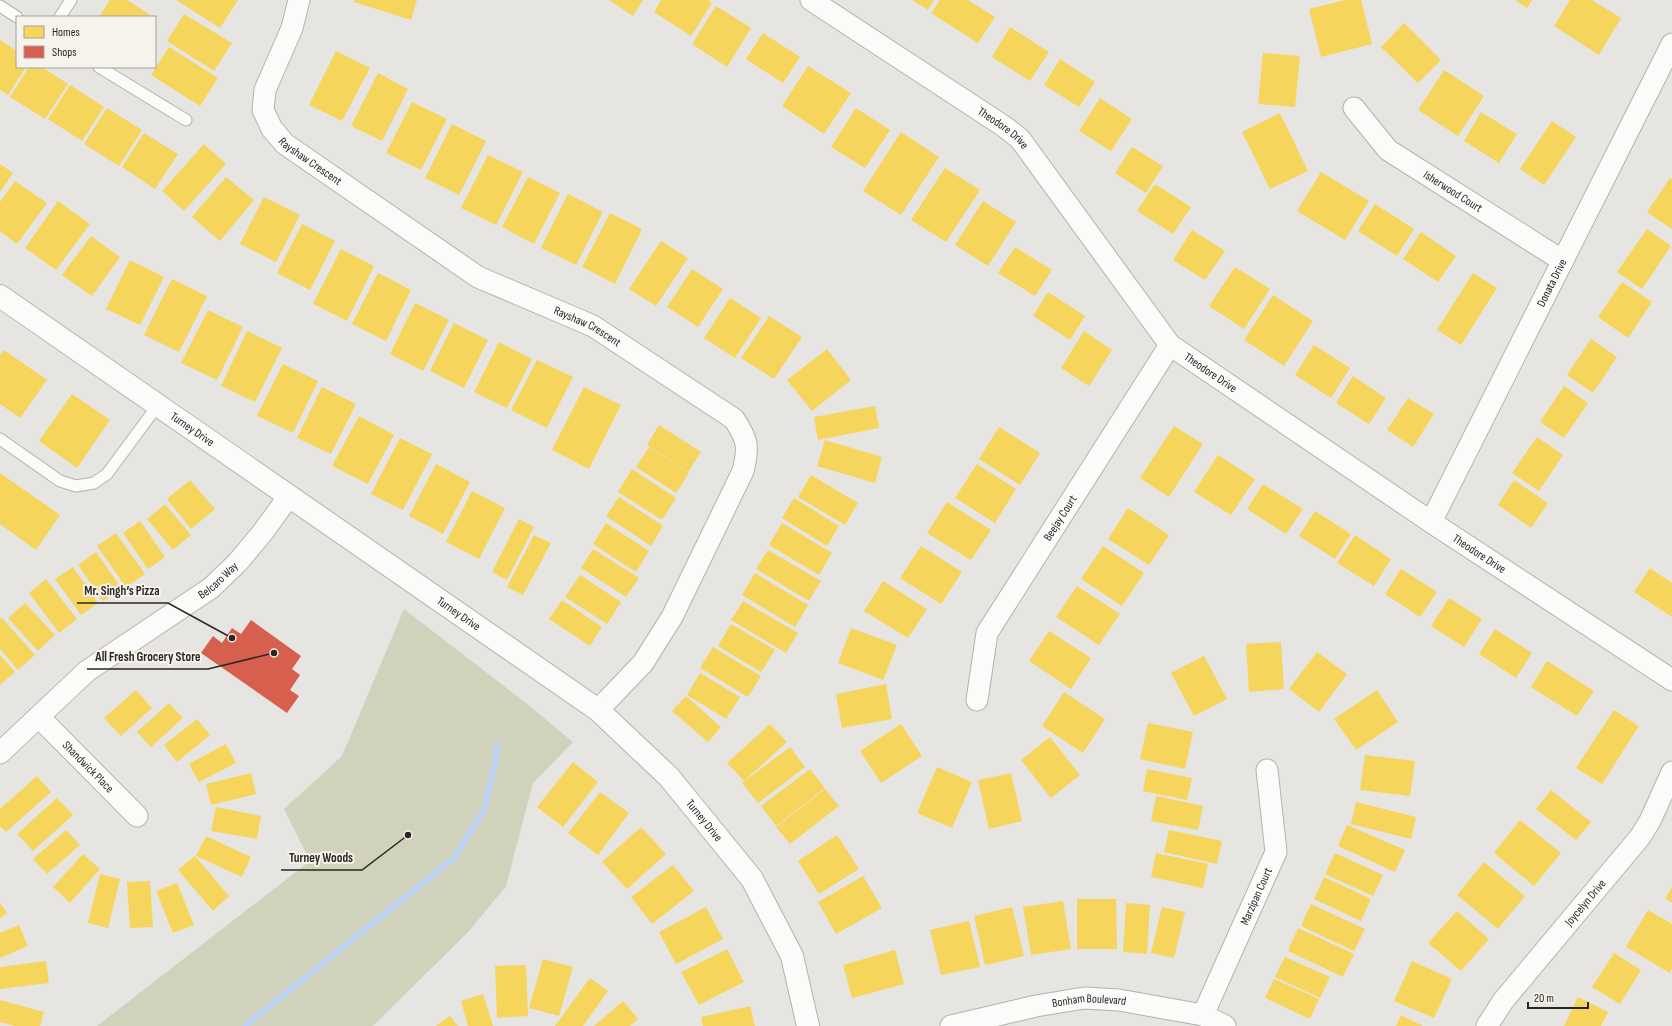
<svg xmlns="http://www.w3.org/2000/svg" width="1672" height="1026" viewBox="0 0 1672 1026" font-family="'Sofia Sans Condensed',sans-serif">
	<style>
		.green { fill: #d0d2bb }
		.homes { fill: #f6d55c }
		.shops { fill: #d6604d }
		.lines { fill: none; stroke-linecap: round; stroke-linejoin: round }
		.stream { stroke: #bdd3f5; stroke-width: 6 }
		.service-casing { stroke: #b3b2b0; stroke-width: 13 }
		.minor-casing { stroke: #b3b2b0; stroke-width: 23 }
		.tertiary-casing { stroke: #b3b2b0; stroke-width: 24 }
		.service { stroke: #fbfbfa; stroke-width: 11 }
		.minor { stroke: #fbfbfa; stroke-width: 21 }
		.tertiary { stroke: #fbfbfa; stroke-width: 22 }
		.labels { text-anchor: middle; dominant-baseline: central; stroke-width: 4; stroke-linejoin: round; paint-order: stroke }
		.street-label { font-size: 12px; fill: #282724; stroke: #f6f3eb }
		.leader { fill: none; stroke: #282724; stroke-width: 1.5 }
		.callout-dot { fill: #282724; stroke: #f6f3eb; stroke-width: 1.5 }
		.callout-label { font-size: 13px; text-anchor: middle; font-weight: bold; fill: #282724; stroke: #f6f3eb; stroke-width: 4; stroke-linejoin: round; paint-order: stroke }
	</style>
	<rect width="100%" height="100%" fill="#e6e5e1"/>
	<path class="green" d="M404 609 526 703 573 742 533 783 506 886 470 930 373 1026H97L310 861 284 809 342 756Z"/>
	<path class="homes" d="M110 0H127L149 14 148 17H99Z
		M176 0H238L220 28Z
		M355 0H417L411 20 354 2Z
		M609 0H643L633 16Z
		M661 0H708L712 3 691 36 654 12Z
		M912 0H934L928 10Z
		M940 0H968L995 17 978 43 931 13Z
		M1345 0H1361L1372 44 1321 57 1309 9Z
		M1515 0H1532L1527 8Z
		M1570 0H1592L1621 18 1599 55 1554 26Z
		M716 6 751 28 727 67 692 44Z
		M184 14 232 43 214 71 167 41Z
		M1404 23 1441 60 1418 83 1381 47Z
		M1010 27 1049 52 1030 81 992 57Z
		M763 33 800 57 783 83 746 59Z
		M0 40 17 51V67H26L8 95 0 90Z
		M169 47 218 78 200 106 151 75Z
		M336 51 370 68 342 121 309 105Z
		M1263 53 1300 56 1295 107 1258 104Z
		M1060 59 1095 82 1079 107 1044 85Z
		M808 66 851 93 824 134 782 106Z
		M29 67H42L68 84 45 119 10 97Z
		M1444 70 1484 96 1458 136 1418 110Z
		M378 73 408 89 382 141 351 126Z
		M70 85 104 107 82 141 48 119Z
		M1100 98 1132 119 1111 151 1079 131Z
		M412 102 447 119 421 170 386 153Z
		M107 108 142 130 119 166 84 144Z
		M856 108 890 130 865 168 831 147Z
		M1481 112 1517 134 1499 163 1464 141Z
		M1280 113 1308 171 1270 189 1242 132Z
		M1552 121 1576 137 1544 185 1520 169Z
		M452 124 486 141 459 195 425 178Z
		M901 132 939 157 901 215 863 191Z
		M144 133 178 154 155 189 122 167Z
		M204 144 226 164 184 211 162 191Z
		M1132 147 1163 166 1146 193 1115 173Z
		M488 155 523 172 496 225 461 208Z
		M0 164 13 173 0 192Z
		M945 168 980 190 946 242 911 220Z
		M1321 172 1369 201 1345 240 1297 211Z
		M226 177 254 200 220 241 192 217Z
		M528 177 560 193 534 244 502 227Z
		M1670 178 1672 180V229L1647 212Z
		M15 181 47 203 17 244 0 231V202Z
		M1155 184 1191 207 1173 234 1137 211Z
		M568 194 603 212 576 265 541 248Z
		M264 197 300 215 276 262 240 244Z
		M58 201 90 224 56 270 25 248Z
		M983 201 1016 222 988 266 955 245Z
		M1375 204 1414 229 1397 256 1358 231Z
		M610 213 642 229 615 284 582 267Z
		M302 224 335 241 310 290 277 273Z
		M1647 229 1671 246 1642 289 1617 272Z
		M1192 230 1225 251 1205 280 1173 260Z
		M1421 232 1456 256 1438 282 1403 259Z
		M91 236 120 257 92 296 62 275Z
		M661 241 688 258 656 306 629 289Z
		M1015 247 1052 270 1035 296 998 273Z
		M341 249 374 266 347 321 313 304Z
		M130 260 164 277 140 325 106 309Z
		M1235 267 1270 289 1244 329 1209 306Z
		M692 269 723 289 698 327 667 307Z
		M378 273 411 290 386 341 352 324Z
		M1473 273 1497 288 1461 345 1437 330Z
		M172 279 207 296 179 352 144 335Z
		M1622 282 1652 302 1628 338 1598 317Z
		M1048 292 1085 316 1070 340 1033 316Z
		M1273 295 1313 321 1284 366 1244 340Z
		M730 298 761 318 735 358 704 338Z
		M415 303 449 320 423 371 390 354Z
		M208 310 243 327 217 380 181 363Z
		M769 316 802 337 774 379 741 358Z
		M454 323 488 340 464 388 430 371Z
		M247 331 282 348 255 402 221 386Z
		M1084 331 1112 350 1089 386 1061 368Z
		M1591 339 1617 357 1593 393 1567 375Z
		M499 342 532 359 507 408 474 392Z
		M1314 345 1350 368 1331 398 1295 375Z
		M827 349 851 380 812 411 787 380Z
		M4 350 47 380 20 418 0 404V356Z
		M537 360 573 377 547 428 511 410Z
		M283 364 318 381 293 433 257 416Z
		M1353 376 1386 398 1369 424 1336 403Z
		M1564 386 1588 403 1564 438 1540 422Z
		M322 387 356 404 331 454 297 438Z
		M584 387 621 405 589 469 552 450Z
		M72 394 110 420 77 468 39 441Z
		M1408 398 1434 414 1413 447 1387 430Z
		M875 406 879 428 818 440 814 417Z
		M359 416 394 435 368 484 332 466Z
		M659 425 701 452 688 472 647 445Z
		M1174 426 1203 444 1169 497 1140 478Z
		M999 427 1040 453 1020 485 979 459Z
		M1537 437 1563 455 1539 491 1512 473Z
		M400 438 432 454 403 510 371 494Z
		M825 440 882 457 875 483 817 466Z
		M649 447 689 473 676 493 636 467Z
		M1218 455 1255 479 1231 515 1194 492Z
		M436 464 470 482 443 534 409 516Z
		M977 464 1016 489 995 523 955 498Z
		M632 469 676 498 662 520 618 492Z
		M0 473 60 515 36 550 0 524Z
		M811 475 858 503 845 525 798 497Z
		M190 480 215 509 191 529 167 499Z
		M1514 480 1548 503 1531 528 1498 505Z
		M1263 484 1303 509 1286 534 1247 509Z
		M472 491 505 508 479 559 446 542Z
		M619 497 663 526 651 546 606 516Z
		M794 498 839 526 827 546 782 518Z
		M947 502 991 530 971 560 927 533Z
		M165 504 191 535 173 550 147 519Z
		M1128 508 1169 535 1149 565 1108 539Z
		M1315 511 1351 534 1335 559 1299 536Z
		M519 519 534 527 507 580 492 572Z
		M140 521 165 557 148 569 123 533Z
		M606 523 649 551 636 572 593 544Z
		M782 523 832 553 819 575 769 545Z
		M116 533 145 574 126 587 97 546Z
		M534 535 551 543 523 595 507 587Z
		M1355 535 1391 559 1374 586 1337 563Z
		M921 546 962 572 941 604 900 578Z
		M1103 546 1144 573 1122 606 1081 579Z
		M593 549 639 578 626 597 581 568Z
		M768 550 821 581 809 601 756 569Z
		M96 552 122 589 103 601 78 565Z
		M73 567 98 603 81 615 55 579Z
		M1650 568 1672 583V617L1634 592Z
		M1401 569 1437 592 1420 617 1385 594Z
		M755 573 808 605 795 627 742 595Z
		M580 575 621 602 607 624 565 597Z
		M46 579 77 619 59 633 29 593Z
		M883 581 927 609 908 638 864 611Z
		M1077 586 1120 614 1099 645 1056 617Z
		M1449 598 1482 619 1464 647 1431 626Z
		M562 600 602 627 590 646 549 619Z
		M743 601 798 633 786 653 731 620Z
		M25 603 55 635 38 651 8 618Z
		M2 618 35 655 18 670 0 649V619Z
		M731 624 775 650 761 672 718 646Z
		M851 628 897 645 883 680 838 663Z
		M1495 629 1532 653 1516 678 1479 654Z
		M1049 631 1091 658 1071 689 1029 661Z
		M1281 642 1284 689 1249 692 1246 644Z
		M713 647 761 676 748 697 700 668Z
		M1317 652 1347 674 1319 712 1289 689Z
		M0 655 15 672 0 685Z
		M1204 656 1227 699 1194 716 1171 673Z
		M1547 661 1594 691 1577 716 1531 687Z
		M700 673 740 697 726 719 687 695Z
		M886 684 892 719 842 728 836 694Z
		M136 690 152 708 121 736 104 718Z
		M1377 690 1398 722 1356 750 1334 719Z
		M1064 692 1105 719 1083 753 1042 726Z
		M686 696 721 727 708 742 672 711Z
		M169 703 183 718 151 747 137 732Z
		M1614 710 1639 726 1602 784 1576 768Z
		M197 719 210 735 177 762 164 745Z
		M1148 723 1193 732 1185 769 1140 759Z
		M770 724 787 742 744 781 727 763Z
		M901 724 922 756 881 783 860 751Z
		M1050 737 1080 775 1051 798 1021 760Z
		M226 744 236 763 199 782 189 764Z
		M790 747 805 767 758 803 742 783Z
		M1365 755 1415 761 1410 796 1360 790Z
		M573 762 598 782 563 827 537 807Z
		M937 767 972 782 952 828 917 813Z
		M810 769 825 788 776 826 761 806Z
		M1147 769 1192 778 1187 800 1143 791Z
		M251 773 256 794 211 805 206 784Z
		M1011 773 1022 821 989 829 978 780Z
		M37 776 51 792 6 832 0 826V809Z
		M825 789 839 806 790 844 776 827Z
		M1551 790 1591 822 1576 840 1536 809Z
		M600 792 629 813 598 855 568 833Z
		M1156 796 1203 806 1198 830 1151 821Z
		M57 798 73 815 33 851 17 834Z
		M1356 802 1416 817 1411 839 1351 824Z
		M216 807 261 816 257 839 211 831Z
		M1520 820 1561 853 1534 886 1494 853Z
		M1347 825 1405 850 1395 872 1338 846Z
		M641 827 666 854 627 889 602 862Z
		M66 830 80 845 47 874 33 859Z
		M1169 830 1222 841 1217 864 1164 852Z
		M837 835 859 869 819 894 798 861Z
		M206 836 251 857 242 877 196 856Z
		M1156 853 1208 864 1203 888 1151 877Z
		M1335 853 1383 875 1373 896 1325 874Z
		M83 854 100 869 70 903 53 887Z
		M195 856 229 896 213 911 178 870Z
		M1484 862 1525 896 1498 929 1457 895Z
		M673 865 694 891 652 924 631 897Z
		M100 874 120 879 108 928 88 923Z
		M863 876 882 908 836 934 818 902Z
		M1324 877 1371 899 1361 921 1314 899Z
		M150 881 153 927 130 928 127 882Z
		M177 883 194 925 173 933 156 891Z
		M1672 887V903L1665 898Z
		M1077 899H1116L1117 949H1077Z
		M1063 901 1071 949 1031 955 1023 907Z
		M0 903 7 913 0 918Z
		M1126 903 1150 905 1147 954 1123 952Z
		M1311 904 1365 929 1354 951 1301 926Z
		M706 907 723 939 676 964 659 932Z
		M1012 907 1024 956 985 965 974 916Z
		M1162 907 1185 912 1174 958 1151 953Z
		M1648 910 1672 924V969L1670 973 1626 947Z
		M1457 911 1489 939 1461 971 1428 943Z
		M969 921 980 967 941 975 930 930Z
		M19 925 28 946 0 958V933Z
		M1298 928 1354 954 1343 977 1288 951Z
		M727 949 744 982 699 1005 681 972Z
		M895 950 904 984 852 998 843 965Z
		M1614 953 1641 970 1620 1004 1592 987Z
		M1285 957 1330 977 1320 998 1275 977Z
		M543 959 573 967 559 1016 529 1008Z
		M46 961 49 983 0 989V967Z
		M1412 961 1452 979 1434 1018 1394 1001Z
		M526 965 528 1016 497 1018 495 966Z
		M590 978 608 991 583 1026H555Z
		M1274 979 1319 999 1310 1019 1265 998Z
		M483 994 493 1026H468L461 1001Z
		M1578 997 1608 1012 1601 1026H1564Z
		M0 1000 44 1012 40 1026H15L0 1022Z
		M623 1001 638 1019 630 1026H594Z
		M750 1006 755 1026H703L701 1017Z
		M1401 1015 1423 1026H1396Z
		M450 1016 458 1026H436Z"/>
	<path class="shops" d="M251 620 301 656 292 669 300 675 290 690 299 696 287 713 201 653 213 636 222 643 232 628 241 634Z"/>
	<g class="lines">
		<path class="stream" d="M245 1026 454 858 484 810 495 764 497 745"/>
		<g class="service-casing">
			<path id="service" d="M0 6 17 17
				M60 17 71 0
				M99 67 186 120
				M0 439 60 481 76 486 94 483 107 474 158 405"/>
		</g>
		<g class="minor-casing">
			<g id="minor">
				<path id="s1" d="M299 0 292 28 265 90 263 110 272 129 285 144 478 277 593 326 734 419C748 440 749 447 743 471L672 617 643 663 598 710"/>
				<path id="s2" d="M811 0 1005 127 1020 139 1170 345 1431 522 1672 680"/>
				<path id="s3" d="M1354 108 1388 150 1563 261"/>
				<path id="s4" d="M1431 522 1672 44"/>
				<path id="s5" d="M977 700 987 633 1170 345"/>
				<path id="s6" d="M39 717 137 816"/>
				<path id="s7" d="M0 753 87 671 211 588 238 562 263 532 289 496"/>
				<path id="s8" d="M1203 1015 1276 852 1267 770"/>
				<path id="s9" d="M951 1026 1036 1006 1084 998 1119 1000 1203 1015 1225 1026"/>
				<path id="s10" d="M1487 1026 1503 1001 1640 837 1650 821 1672 772"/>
			</g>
		</g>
		<g class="tertiary-casing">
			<g id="tertiary">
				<path id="s11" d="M0 296 598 710 669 777 752 879 792 956 808 1026"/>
			</g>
		</g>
		<use href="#service" class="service"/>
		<use href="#minor" class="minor"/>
		<use href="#tertiary" class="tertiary"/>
	</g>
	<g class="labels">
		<g class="street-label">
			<text stroke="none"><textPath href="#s2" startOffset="231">Theodore Drive</textPath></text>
			<text stroke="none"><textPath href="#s1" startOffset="188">Rayshaw Crescent</textPath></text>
			<text stroke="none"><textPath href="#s3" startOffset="131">Isherwood Court</textPath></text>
			<text stroke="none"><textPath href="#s4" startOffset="268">Donata Drive</textPath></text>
			<text stroke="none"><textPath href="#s1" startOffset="512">Rayshaw Crescent</textPath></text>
			<text stroke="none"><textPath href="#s2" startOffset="555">Theodore Drive</textPath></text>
			<text stroke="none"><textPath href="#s11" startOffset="234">Turney Drive</textPath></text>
			<text stroke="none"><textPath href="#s5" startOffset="204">Beejay Court</textPath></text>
			<text stroke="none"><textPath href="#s2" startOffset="879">Theodore Drive</textPath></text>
			<text stroke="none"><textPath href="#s7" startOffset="279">Belcaro Way</textPath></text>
			<text stroke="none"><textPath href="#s11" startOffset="558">Turney Drive</textPath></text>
			<text stroke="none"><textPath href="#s6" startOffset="70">Shandwick Place</textPath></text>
			<text stroke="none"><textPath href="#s11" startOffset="881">Turney Drive</textPath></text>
			<text stroke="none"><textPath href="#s8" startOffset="130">Marzipan Court</textPath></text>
			<text stroke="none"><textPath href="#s10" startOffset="158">Joycelyn Drive</textPath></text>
			<text stroke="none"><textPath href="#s9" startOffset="141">Bonham Boulevard</textPath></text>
		</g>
	</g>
	<path class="leader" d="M232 638L168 603H77M274 653L208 669H87M408 835L362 870H281"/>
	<g class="callout-dot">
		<circle cx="232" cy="638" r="4"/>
		<circle cx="274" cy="653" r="4"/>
		<circle cx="408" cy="835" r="4"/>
	</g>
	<g class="callout-label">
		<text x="122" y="595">Mr. Singh’s Pizza</text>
		<text x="148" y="661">All Fresh Grocery Store</text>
		<text x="321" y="862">Turney Woods</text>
	</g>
	<rect x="16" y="16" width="140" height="52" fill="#f6f3eb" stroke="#a4a19b"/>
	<rect x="24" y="26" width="20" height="12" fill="#f6d55c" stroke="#a4a19b"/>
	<text x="52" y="36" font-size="12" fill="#282724">Homes</text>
	<rect x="24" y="46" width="20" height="12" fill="#d6604d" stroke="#a4a19b"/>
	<text x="52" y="56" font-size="12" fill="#282724">Shops</text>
	<path d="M1528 1002v6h60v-6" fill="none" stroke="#282724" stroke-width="2"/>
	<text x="1534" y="1002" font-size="12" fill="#282724" stroke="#f6f3eb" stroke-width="3" paint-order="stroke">20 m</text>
</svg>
